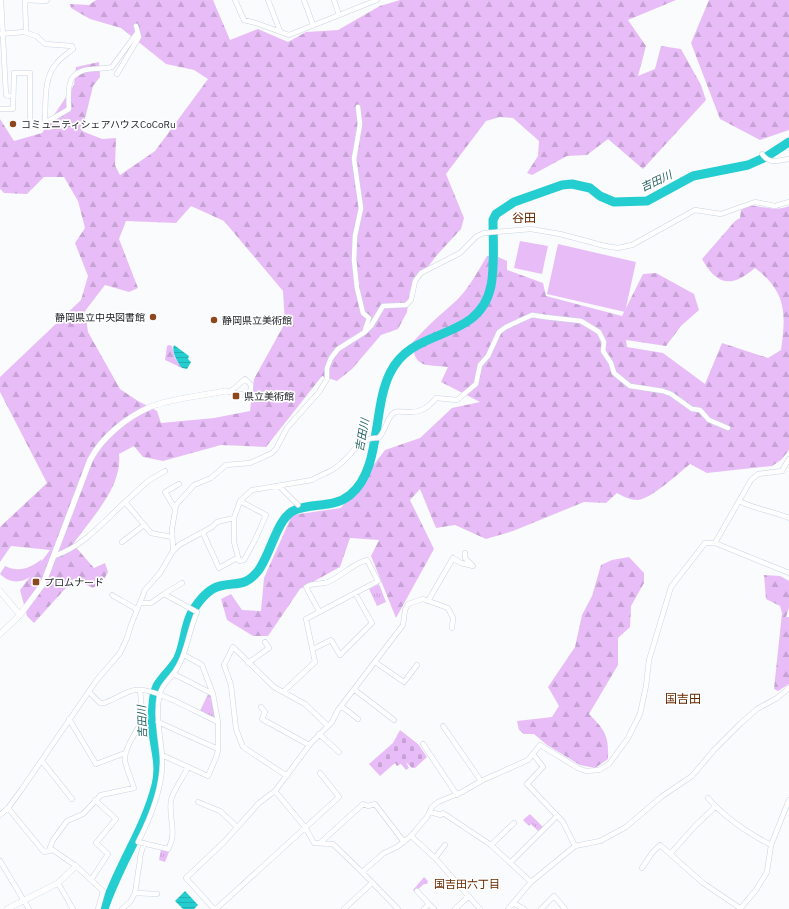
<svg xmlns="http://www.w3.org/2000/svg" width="789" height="909" viewBox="0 0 789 909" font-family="'IBM Plex Sans','Noto Sans JP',sans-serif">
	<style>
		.grass { fill: #e8bdf7 }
		.forest { fill: url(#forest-firs); fill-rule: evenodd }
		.cemetery { fill: url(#cemetery-stones) }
		.park { fill: url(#park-tufts) }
		.water { fill: url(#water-rules) }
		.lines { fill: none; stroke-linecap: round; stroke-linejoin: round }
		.river { stroke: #24cdcf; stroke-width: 9 }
		.minor-casing { stroke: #cad4e1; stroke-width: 5.5 }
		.tertiary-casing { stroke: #cad4e1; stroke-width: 6 }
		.minor { stroke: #fff; stroke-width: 4.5 }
		.tertiary { stroke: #fff; stroke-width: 5.5 }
		.poi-dot { fill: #8c471d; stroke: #fff; stroke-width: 1.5 }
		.labels { text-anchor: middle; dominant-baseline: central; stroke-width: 3.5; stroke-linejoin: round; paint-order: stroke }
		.poi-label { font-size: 10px; fill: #212429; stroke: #fff; text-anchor: start }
		.water-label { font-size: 11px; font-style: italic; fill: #246262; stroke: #fff }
		.neighbourhood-label { font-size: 11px; fill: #662900; stroke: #fff }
		.quarter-label { font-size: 12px; fill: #662900; stroke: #fff }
	</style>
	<defs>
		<pattern id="forest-firs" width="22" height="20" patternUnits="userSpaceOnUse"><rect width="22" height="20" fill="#e8bdf7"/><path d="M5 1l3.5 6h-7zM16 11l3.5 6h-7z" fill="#c7a2d4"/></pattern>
		<pattern id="cemetery-stones" width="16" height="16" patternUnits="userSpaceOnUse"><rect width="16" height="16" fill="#e8bdf7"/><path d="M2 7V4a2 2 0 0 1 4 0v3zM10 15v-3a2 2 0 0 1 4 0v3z" fill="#c7a2d4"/></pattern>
		<pattern id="park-tufts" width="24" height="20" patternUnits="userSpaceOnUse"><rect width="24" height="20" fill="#e8bdf7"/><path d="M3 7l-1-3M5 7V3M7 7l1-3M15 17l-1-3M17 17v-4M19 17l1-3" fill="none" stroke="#c7a2d4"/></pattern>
		<pattern id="water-rules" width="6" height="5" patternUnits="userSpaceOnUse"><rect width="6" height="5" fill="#24cdcf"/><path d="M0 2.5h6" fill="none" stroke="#20b0b2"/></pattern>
	</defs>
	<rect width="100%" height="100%" fill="#f9fbfd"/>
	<path class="grass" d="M520 241 548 246 542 274 514 268Z
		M558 244 636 262 625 312 547 294Z
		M42 559C37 578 16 590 0 574L5 566C19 573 30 568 42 559Z"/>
	<path class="forest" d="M96 0H213L230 40 258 29 288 42 306 32 338 30 380 6 400 0H676L628 20 646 46 638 76 655 69 661 46 681 49 701 85 706 100 643 169 608 139 587 155 567 156 532 175 527 173 538 156 539 141 513 118 500 117 486 121 446 174 464 218 461 229 437 255 410 290 407 312 398 329 381 335 352 369 337 381 322 376 266 447 221 445 163 461 143 457 134 446 119 454C123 486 91 519 73 544L94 568 105 563 108 572 103 581 93 588 74 579 34 623 27 616 20 590 50 550 11 546 0 562V527L47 483 0 392V377L81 300 88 276 75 243 85 228 78 201 64 177H44L27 194 4 193 0 189V119L14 141 42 133 74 85 76 67 99 62 100 77 93 86 82 131 102 139 116 138 115 165 120 175 155 151 208 79 194 70 166 64 121 28 90 19 71 8 70 4 89 5ZM191 206 224 221 283 291 285 323 254 379 250 411 214 418 161 423 157 411 138 401 120 389 88 332 85 311 105 285 129 292 138 288 119 239 126 221 176 223Z
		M709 0H789V130L760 140 720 119 691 43Z
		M748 205C761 206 776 212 789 206V450L781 460 772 466 707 473 690 464C679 473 651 499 638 500 630 500 624 497 617 493L606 503 584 502 513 531 486 539 455 525 436 528 420 489 410 500 434 549 396 618 371 556 379 540 350 538 340 567 300 589 268 636H253L227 620 221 599 231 594 242 610 261 611 264 578 292 515 341 508 385 450 420 438 452 408 480 402 441 382 448 367C425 364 415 369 412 343 426 327 441 314 457 300 469 288 478 271 487 256H496L507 261V270L543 283 546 296 622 316 643 274 656 273 694 294 699 310 681 326 666 346 626 340 627 347 663 353 705 384 722 343 768 358 781 350C786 314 787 292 755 268 732 288 717 286 702 259L735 221 740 218 741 210Z
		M169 345 172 346 175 358 182 368 165 360 167 346Z
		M629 557 644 573V583L631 606 630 627 618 638V665L589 714C605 730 609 736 608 759L595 768 580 765 547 745 534 734H524L519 730 517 721 552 717 559 706 548 687 575 647 582 615 592 596 601 565 612 560Z
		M764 575 780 576 789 581V608L786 617H789V684L778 691 774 689 782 613 780 606 766 599Z"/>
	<path class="cemetery" d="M400 730 418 744 427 757 415 768H412L406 762 409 768 406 770 401 764 397 766 395 763 380 776 369 764 393 743Z"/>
	<path class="park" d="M379 584 386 602 377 606 369 589Z
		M208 694 211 695 215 716 213 717 200 711Z
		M530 814 543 827 538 831 531 824 529 826 523 820Z
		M161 849 169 852 165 862 159 860Z
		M424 877 428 881 427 884H424L415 892 413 890Z"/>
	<path class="water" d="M174 345 189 356 188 359 191 362 187 369 182 368C178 363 171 352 174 345Z
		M185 891 198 905 194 909H183L175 901Z"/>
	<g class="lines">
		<path class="river" d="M104 909C118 866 145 829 156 785 162 763 152 742 152 720 153 709 152 696 157 686 162 677 173 668 178 658 185 643 184 626 192 612 198 602 207 589 220 586 237 582 245 587 258 571 270 556 277 519 293 511 311 502 333 509 350 495 382 469 372 409 390 373 413 325 479 343 491 286 495 265 493 242 493 220L496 214 514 202 562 185 572 184 590 188 600 196 614 202 647 201 693 176 748 165 766 157 789 142"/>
		<g class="minor-casing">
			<path id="minor" d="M1 0 6 95 9 96
				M25 0 46 1 47 0
				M235 0 244 20 256 23 289 35 377 0
				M268 0 280 31
				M304 0 313 25
				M334 0 339 15
				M0 34 24 32 26 30 25 0
				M117 74 139 37 136 26
				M358 107 360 124 354 159 361 208 355 236 354 260 357 288 363 313 369 318 365 330
				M0 109H13L14 73H30V126L45 123C46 104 43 79 56 64 60 58 67 54 73 49L72 46 45 44 36 36 24 32
				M45 123 69 109C68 88 66 71 92 69 99 68 105 69 112 67L137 33
				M762 154C770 165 778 160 789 159
				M226 391 230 392 245 379 251 385C252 399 239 394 230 392
				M279 486 298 505
				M739 501 751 480 758 474 782 471 789 459
				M125 502 148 481 165 471
				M174 507 165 492 179 484
				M234 518V542L239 561 244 560 255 540 266 515 240 501
				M203 533 219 568 237 558
				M122 542 144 525
				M715 543 789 573
				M173 551 172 529 176 505 194 485 211 478 226 465 250 463 272 453 276 449 287 428 319 392 327 379V368L331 358 338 349 365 332 371 326 383 306 406 305 411 300 415 281 421 273 460 253 477 236 484 233 531 229 560 234 605 246 618 248 632 245 695 210 721 214 755 202 775 206 789 202
				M54 556C84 546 102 523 125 502L151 533 172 537
				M164 594 182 583
				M112 595C121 601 129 604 137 610
				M428 601 453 558 461 563 473 566 465 558V553
				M140 603H151L164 594 197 612C188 632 187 656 173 674 167 682 161 686 159 697 156 716 160 735 162 755 164 783 151 817 138 842L168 849C178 832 168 818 171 800 173 791 184 776 188 767
				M313 649 331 640 340 655 372 623 355 593
				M375 662 404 682 417 665
				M248 663 269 648 265 642
				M174 674 213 694
				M355 690 394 720
				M89 692 100 703H104C114 700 124 692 135 690 153 686 199 714 218 722
				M283 692 315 662 306 619 378 581 367 560C351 564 341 578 325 583 318 584 312 583 306 587L319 611
				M341 706 358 719
				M261 707 265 712 262 719 309 745
				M69 719 96 764 125 753
				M158 722 218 749
				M443 726 481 781
				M319 734 339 752
				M423 744 457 795
				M533 754 543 767 527 784 563 822 575 846
				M162 755 208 776 217 755 218 749V722L213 694 202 665 184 655
				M42 761 72 799
				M287 776 243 747 236 729 231 685 224 665 233 647 274 687 305 704 328 726
				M275 791 305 827 314 843 333 844 362 872
				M708 798C725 818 748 833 771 845
				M198 802 220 811 237 827
				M8 808 44 852 53 850 76 866 103 891 98 909
				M430 812 441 815 443 813 491 845 531 882
				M0 815 8 808 22 789 96 681 120 653 127 638 131 625 145 590 160 573 173 551 179 545 212 527 217 522 234 518 240 501 252 490 312 480C320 475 328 473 335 468 350 459 359 436 378 438 386 432 386 417 395 412 398 411 403 412 407 412 420 413 428 408 436 398L457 400 476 384 480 365 488 356 499 332 506 327 532 315 545 317 581 321 599 332 604 342 603 351 611 363 614 373 630 386 663 391 671 394 692 409 700 410 709 420 728 428
				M411 836 435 858 480 909
				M320 843 363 804 368 806 375 804 404 842
				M491 845 514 823
				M49 850 53 840 67 821 83 814 101 795 134 788C131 779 127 770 125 761 123 751 137 729 143 721L140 690
				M671 853 695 826 715 807
				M140 857 144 843
				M435 858 445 845
				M0 861 29 909
				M510 863 557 816
				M642 868 652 853 660 845 703 883 740 908
				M91 880 108 854 96 843 116 819 95 800
				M58 883 73 909
				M417 891 429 904
				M135 893 157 894
				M513 903 524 909
				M122 909 130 902 135 893 140 860
				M214 909 186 878 224 842 259 803 275 791 311 743 332 722 338 710 403 625 405 610 408 604 423 599 448 608 453 618 452 628
				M216 909 339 797 320 773
				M344 909 372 883
				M398 909 362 872 384 853 397 847 411 836 427 817 432 807 438 802 462 792 481 781 528 760 540 745 578 768 586 771 599 770 609 764 628 738 640 714 646 686 649 660 671 587 705 543H715L739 501C755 509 772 511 789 518
				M424 909 429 904 434 909
				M455 909 469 896
				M508 909 531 882 575 846 600 841 626 827 661 797 692 776 714 750 741 723 757 709 777 698 789 688
				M541 909 554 896 565 909
				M740 909 756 890 767 872 771 845 789 800"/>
		</g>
		<g class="tertiary-casing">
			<path id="tertiary" d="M0 591 20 615
				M0 634 20 615 43 584 90 460C102 437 127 417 150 407 169 399 205 395 226 391
				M7 909 58 883 76 866"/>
		</g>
		<use href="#minor" class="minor"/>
		<use href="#tertiary" class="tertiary"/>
	</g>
	<g class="poi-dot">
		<circle cx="13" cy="124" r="4"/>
		<circle cx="153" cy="317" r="4"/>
		<circle cx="214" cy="320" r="4"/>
		<rect x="232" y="392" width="8" height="8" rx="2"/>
		<rect x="32" y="578" width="8" height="8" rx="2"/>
	</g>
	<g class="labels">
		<g class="poi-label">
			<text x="21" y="124">コミュニティシェアハウスCoCoRu</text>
			<text x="145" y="317" text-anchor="end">静岡県立中央図書館</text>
			<text x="222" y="320">静岡県立美術館</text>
			<text x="244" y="396">県立美術館</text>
			<text x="44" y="582">プロムナード</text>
		</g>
		<g class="water-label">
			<text transform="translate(656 181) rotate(-25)">吉田川</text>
			<text transform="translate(362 435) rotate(-80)">吉田川</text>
			<text transform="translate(142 722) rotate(-92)">吉田川</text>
		</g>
		<g class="neighbourhood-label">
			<text x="467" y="884">国吉田六丁目</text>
		</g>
		<g class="quarter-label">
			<text x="524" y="217">谷田</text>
			<text x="683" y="698">国吉田</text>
		</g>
	</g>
</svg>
